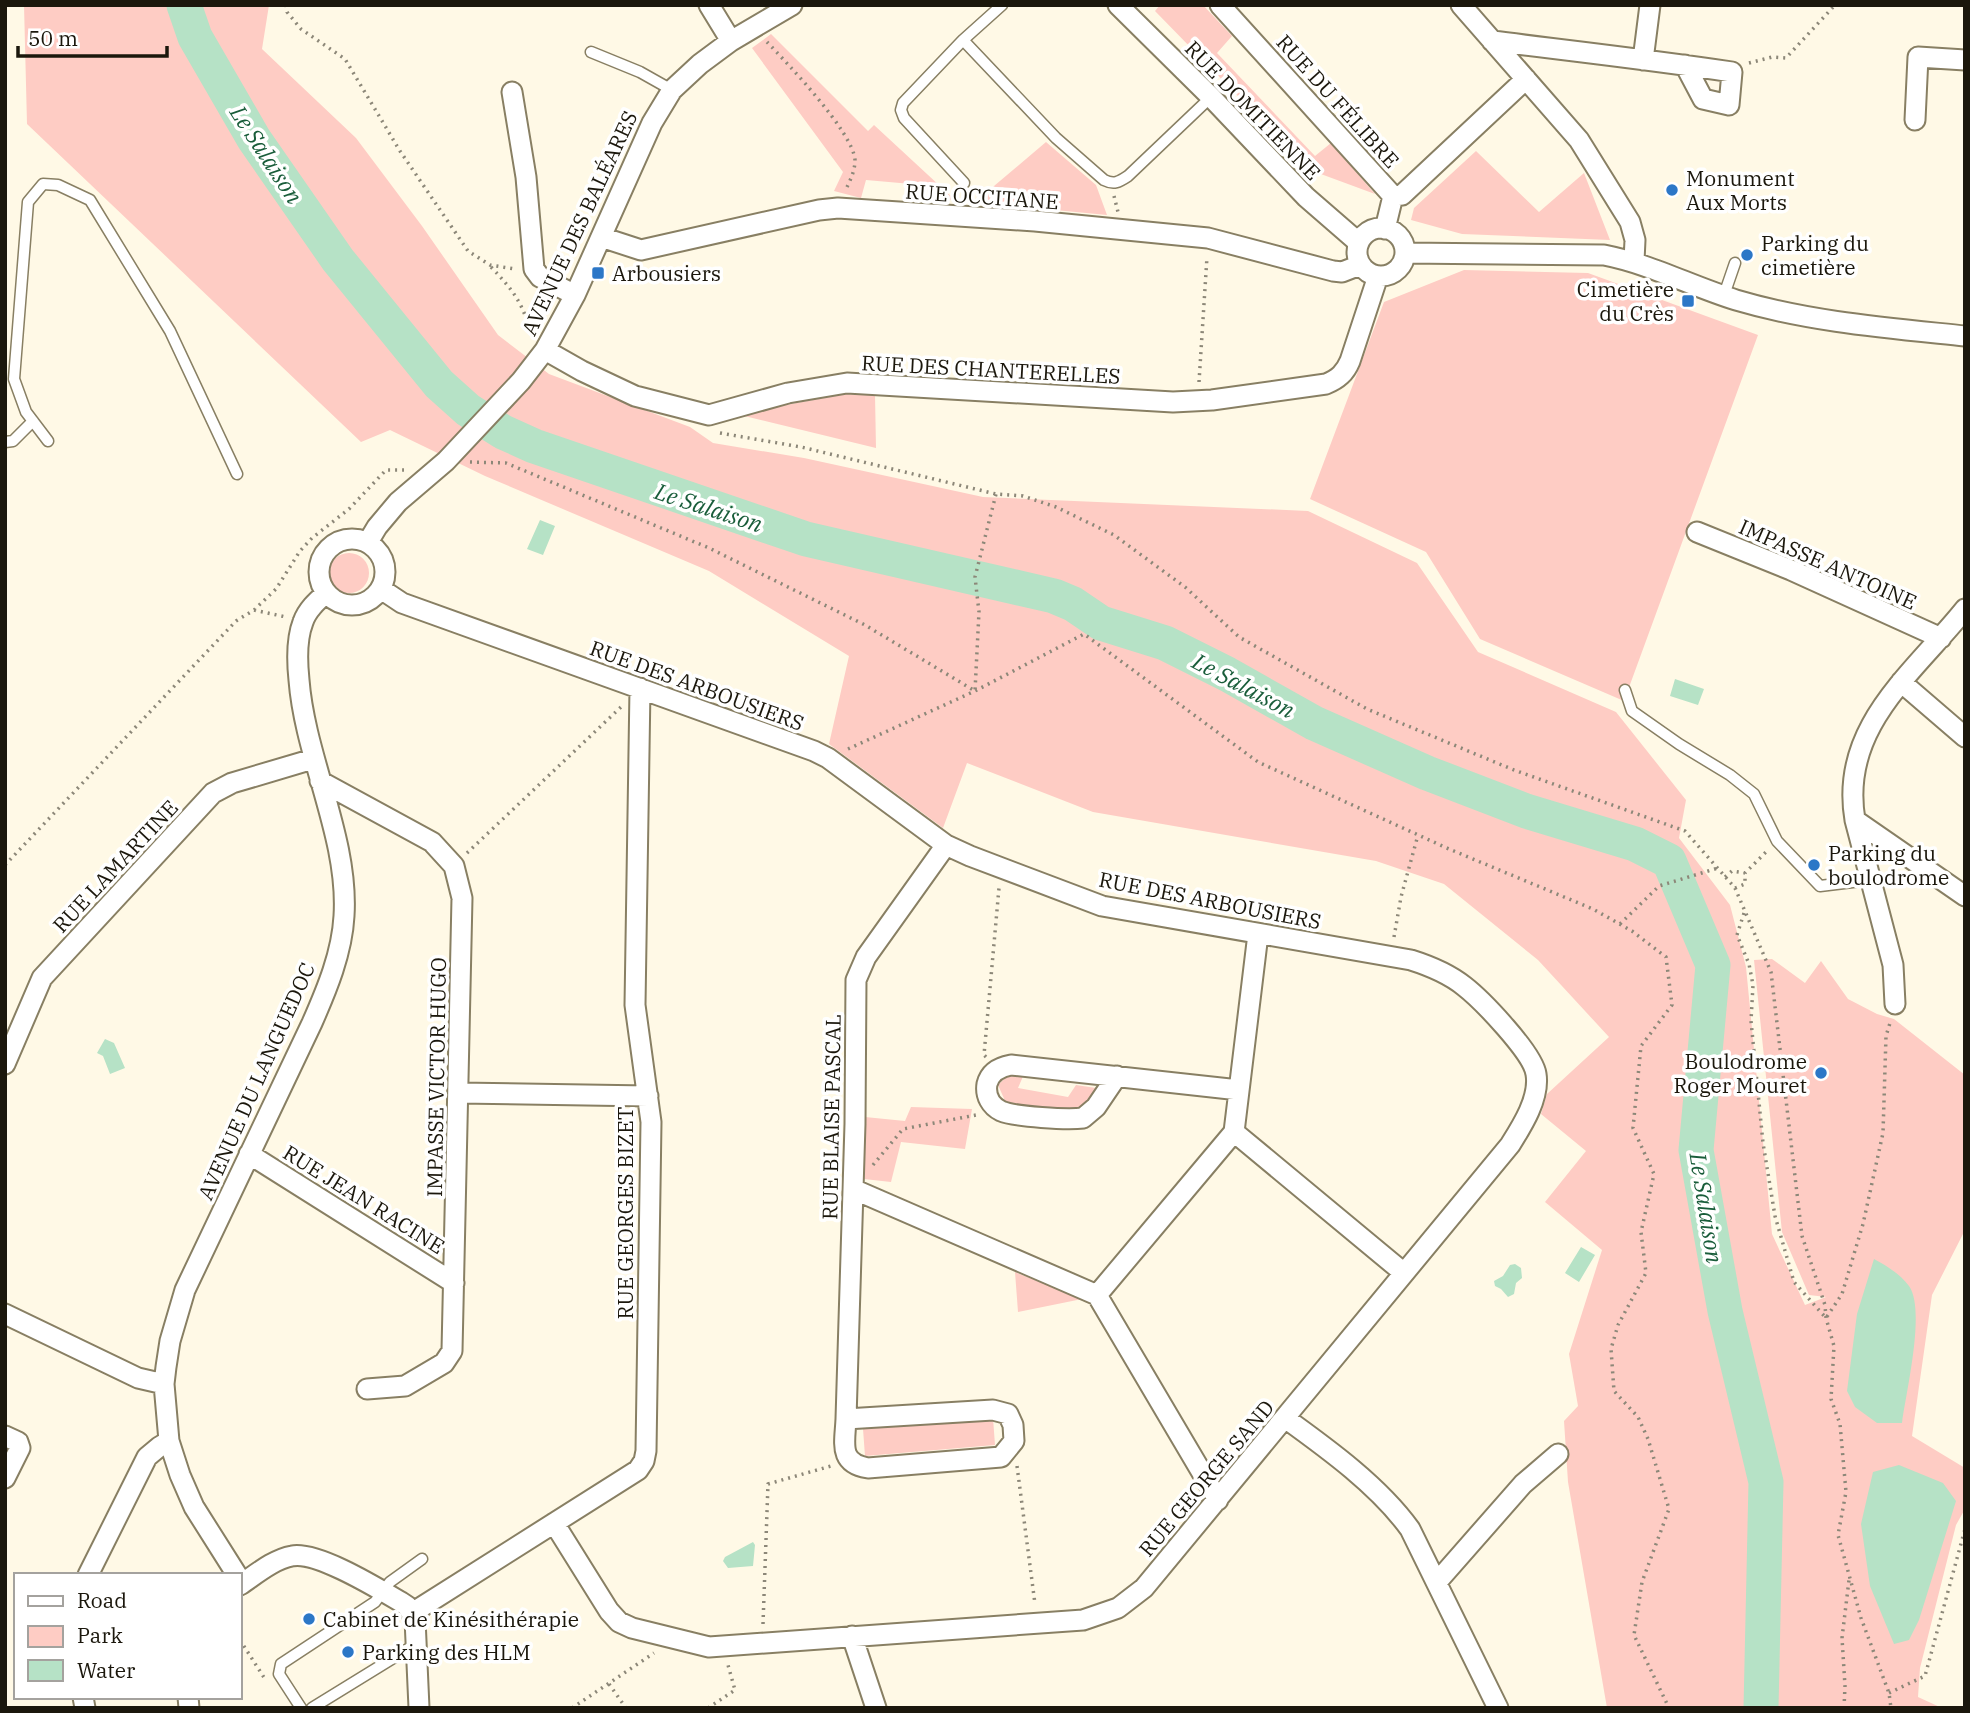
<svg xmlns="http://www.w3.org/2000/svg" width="1970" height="1713" viewBox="0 0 1970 1713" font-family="'IBM Plex Serif',serif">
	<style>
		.green { fill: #feccc4 }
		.water { fill: #b6e2c6 }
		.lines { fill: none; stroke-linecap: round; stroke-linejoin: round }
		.river { stroke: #b6e2c6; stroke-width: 35 }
		.lane-casing { stroke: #887f63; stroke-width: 13 }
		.street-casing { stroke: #887f63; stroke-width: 23 }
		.path { stroke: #8c8778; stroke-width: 3.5; stroke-dasharray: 2 5; stroke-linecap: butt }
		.lane { stroke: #fff; stroke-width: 10 }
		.street { stroke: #fff; stroke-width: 19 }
		.poi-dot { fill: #2c77c7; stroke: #fff; stroke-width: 2.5 }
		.labels { text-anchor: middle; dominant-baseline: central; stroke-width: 7; stroke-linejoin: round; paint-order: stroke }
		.street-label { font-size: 21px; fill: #1b170c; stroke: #fff }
		.poi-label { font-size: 21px; fill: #1b170c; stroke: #fff; text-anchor: start }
		.water-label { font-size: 23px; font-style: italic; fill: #195d3a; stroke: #fff }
	</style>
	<rect width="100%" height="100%" fill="#fff9e6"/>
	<path class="green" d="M24 5H269L262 49 356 138 422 226 498 335 549 374 690 427 713 443 804 458 983 497 1308 511 1417 563 1478 652 1616 712 1686 800 1679 838 1730 905 1746 967 1772 1234 1805 1305 1826 1297 1809 1295 1782 1232 1754 960 1772 959 1805 983 1821 961 1848 999 1877 1014 1894 1019 1965 1075V1230L1932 1295 1912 1436 1965 1468V1509L1956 1525 1920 1668 1918 1697 1942 1708H1607L1568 1482 1564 1421 1578 1406 1569 1354 1602 1250 1545 1202 1586 1151 1541 1114 1547 1094 1609 1037 1538 960 1444 884 1376 861 1093 812 967 763 943 828 829 744 849 656 709 571 485 476 390 430 361 442 27 124Z
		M1160 5H1203L1232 36 1217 53 1315 156 1331 143 1375 194 1310 170 1155 11Z
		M771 34 868 131 874 125 954 199 941 201 923 185 866 180 861 198 834 191 843 172 752 48Z
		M1046 142 1096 185 1107 215 982 203 994 186Z
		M1476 151 1539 212 1584 173 1610 240 1462 234 1411 220 1414 208Z
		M1464 270 1588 273 1758 335 1624 701 1480 639 1426 552 1310 499 1384 302Z
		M846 394 875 395 876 448 736 414Z
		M329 573a20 20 0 1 1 40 0a20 20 0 1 1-40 0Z
		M1024 1074 1018 1088 1068 1097 1076 1085 1096 1088 1078 1112 1006 1103 998 1085 1008 1075Z
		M911 1107 972 1109 965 1149 901 1142 891 1182 864 1179 865 1117 905 1121Z
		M1015 1272 1082 1299 1018 1312Z
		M993 1418 995 1445 865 1456 863 1429Z"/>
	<path class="water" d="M540 520 555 526 543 555 527 549Z
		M1675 679 1704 689 1698 705 1670 696Z
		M105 1039 114 1043 125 1068 110 1074 103 1056 97 1053Z
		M1581 1247 1595 1255 1579 1282 1565 1273Z
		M1874 1259C1887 1266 1900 1274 1909 1286 1926 1310 1906 1392 1902 1423H1877L1855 1407 1847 1391 1857 1314Z
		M1515 1264 1521 1268 1522 1278 1516 1283 1514 1294 1508 1297 1501 1289 1495 1286 1494 1281 1503 1276 1510 1265Z
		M1899 1465 1943 1483 1956 1501 1919 1620 1909 1640 1894 1644 1870 1586 1861 1524 1873 1472Z
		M753 1542 755 1545 753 1566 728 1568 723 1561 725 1557Z"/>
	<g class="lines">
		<path class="river" d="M184 5 195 37 254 139 338 260 439 384 468 410 503 432 534 446 806 539 1054 596 1073 604 1101 623 1165 643 1227 674 1314 723 1427 773 1526 811 1635 844 1669 861 1713 965 1696 1150 1725 1311 1766 1482 1761 1708"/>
		<g class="lane-casing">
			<path id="lane" d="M963 40 1056 138 1104 180C1114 185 1119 182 1128 176L1211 97
				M591 52 640 72 672 90
				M964 183 904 118 901 110 903 103 963 40 1002 5
				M1724 295 1735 263
				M48 441 26 412 14 379 28 202 43 184 58 185 90 200 170 331 237 474
				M5 442 13 441 33 421
				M1625 690 1632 711 1679 744 1730 775 1754 794 1777 841 1820 886 1869 880
				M301 1708 279 1674 281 1664 375 1602 390 1582 422 1559
				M312 1708 416 1644"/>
		</g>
		<g class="street-casing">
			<path id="street" d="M709 5 731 41
				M1118 5 1211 97 1306 197 1359 243
				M1220 5 1393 196
				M1461 5 1579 140 1630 222 1635 240 1634 261
				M1492 41C1572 51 1652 60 1732 72L1729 105 1703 99 1685 65
				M1643 60 1650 5
				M512 92 526 177 534 269 540 277 575 295
				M1915 120 1918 57 1965 60
				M1357 252a24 24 0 1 1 48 0a24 24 0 1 1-48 0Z
				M1385 229 1393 196 1402 195 1526 79
				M601 237 641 250 819 210 838 208 1035 221 1208 238 1333 271 1342 272 1360 265
				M1405 253 1604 255C1650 264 1691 286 1736 300 1810 322 1888 328 1965 336
				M545 350 582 371 635 396 709 415 788 393 847 383 1173 402 1212 400 1326 384C1338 379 1345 373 1350 361L1378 276
				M1697 532 1791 570 1941 638
				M319 572a33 33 0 1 1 66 0a33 33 0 1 1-66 0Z
				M368 542 377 527 398 502 446 461 521 381 545 350 575 295 652 123 672 90 700 64 731 41 792 5
				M381 589 402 603 814 751 828 758 946 845 970 856 1102 906 1411 960C1430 966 1449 974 1464 986 1482 1000 1533 1053 1536 1074 1540 1098 1522 1126 1510 1145L1144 1588 1118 1608 1083 1620 709 1647 632 1628 619 1622 609 1611 554 1523
				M1901 682 1965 737
				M320 781 432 842 454 866 462 898 452 1351 444 1363 405 1386 367 1389
				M1855 820 1965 896
				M1895 1004 1893 965 1855 820C1839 727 1913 674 1965 609
				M5 1064 42 978 213 793 232 783 313 759
				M1117 1076 1096 1107 1083 1118C1068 1120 1015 1117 1001 1111 991 1106 985 1096 987 1084 990 1072 1000 1067 1011 1065L1239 1090
				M459 1093 648 1096
				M1234 1132 1404 1273
				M249 1154 454 1283
				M853 1189 1097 1295 1218 1500
				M1097 1295 1234 1132 1258 934
				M5 1314 138 1378 164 1384
				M1285 1418C1328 1449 1379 1486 1410 1529L1498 1708
				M846 1419C845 1443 838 1463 868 1468L1001 1457 1014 1441 1013 1425 1008 1414 993 1410 846 1419 855 1124 856 980 866 957 946 845
				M5 1436 18 1442 20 1448 5 1478
				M88 1575 147 1457 159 1447 169 1441
				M237 1575 194 1507 180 1475 169 1441 164 1384 166 1367 170 1341 185 1290 312 1023C327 989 342 953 344 916 349 838 305 758 299 680 297 661 296 640 303 622 307 610 317 601 326 593
				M1437 1582 1523 1484 1558 1454
				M240 1585C255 1575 274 1559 292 1556 317 1551 377 1588 401 1602L407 1606 415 1619 419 1708
				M412 1613 638 1470 644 1461 646 1451 651 1122 635 1005 640 688
				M852 1636 876 1708
				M83 1697 85 1708
				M188 1697 189 1708"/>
		</g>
		<path class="path" d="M286 5 287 12 301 29 345 59 400 151 468 251 490 265 515 269
			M767 42C787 63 853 132 855 160 855 171 850 181 845 191
			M1749 63 1772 57 1786 58 1835 5
			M1114 196 1118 212
			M491 267C513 290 523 303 531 334
			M1199 382 1207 257
			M720 433 801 447 996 494 1023 496 1056 507 1114 535 1185 587 1239 637 1367 709 1514 770 1685 831 1735 888 1771 972 1802 1236 1825 1305 1826 1318 1834 1346 1831 1399 1840 1424 1846 1492 1838 1535 1861 1618 1889 1693 1891 1708
			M470 462 506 463 709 548 865 625 975 691 979 612 975 577 996 494
			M254 610 286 617
			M848 749 975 691 1084 634 1258 762 1449 849 1593 909 1632 931 1666 957 1672 1005 1641 1046 1633 1128 1654 1174 1641 1232 1646 1273 1618 1325 1611 1349 1614 1391 1638 1417 1648 1439 1669 1509 1642 1582 1634 1635 1669 1708
			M467 853 621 707
			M5 865 236 621 254 610 276 589 300 551 312 538 349 509 386 470H404
			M1725 877 1732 871 1745 873
			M1735 888 1745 884V873L1767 851
			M1744 913 1737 935 1749 964 1753 985 1751 1021 1763 1143 1775 1216 1794 1282 1826 1318 1842 1294 1863 1224 1883 1133 1886 1036 1890 1023
			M1620 924 1659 886 1718 868
			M1394 937 1401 897 1418 835
			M986 1057 984 1055 999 888
			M873 1165 903 1129 976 1115
			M1017 1466 1035 1604
			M763 1624 768 1484 831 1466
			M240 1640 265 1679
			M609 1684 626 1708
			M1889 1693 1925 1676 1965 1529
			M572 1708 654 1653
			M708 1708 735 1690 728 1665
			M1844 1708 1845 1686 1842 1638 1849 1580"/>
		<use href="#lane" class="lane"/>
		<use href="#street" class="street"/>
	</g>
	<g class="poi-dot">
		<circle cx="1672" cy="190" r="7"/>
		<circle cx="1747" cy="255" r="7"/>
		<rect x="591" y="266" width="14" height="14" rx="3.5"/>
		<rect x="1681" y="294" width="14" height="14" rx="3.5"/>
		<circle cx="1814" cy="865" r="7"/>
		<circle cx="1821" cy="1073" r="7"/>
		<circle cx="309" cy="1619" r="7"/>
		<circle cx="348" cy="1652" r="7"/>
	</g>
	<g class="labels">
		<g class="street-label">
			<text transform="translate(1338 101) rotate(48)">RUE DU FÉLIBRE</text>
			<text transform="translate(1253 110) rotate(46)">RUE DOMITIENNE</text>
			<text transform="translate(982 196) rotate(4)">RUE OCCITANE</text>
			<text transform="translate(579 223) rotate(-65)">AVENUE DES BALÉARES</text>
			<text transform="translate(991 369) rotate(3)">RUE DES CHANTERELLES</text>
			<text transform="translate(1828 564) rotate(24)">IMPASSE ANTOINE</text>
			<text transform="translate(697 685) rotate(20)">RUE DES ARBOUSIERS</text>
			<text transform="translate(115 866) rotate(-47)">RUE LAMARTINE</text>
			<text transform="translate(1210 900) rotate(11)">RUE DES ARBOUSIERS</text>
			<text transform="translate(436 1077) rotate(-89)">IMPASSE VICTOR HUGO</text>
			<text transform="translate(256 1081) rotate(-66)">AVENUE DU LANGUEDOC</text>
			<text transform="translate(831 1117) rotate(-89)">RUE BLAISE PASCAL</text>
			<text transform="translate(364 1199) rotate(32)">RUE JEAN RACINE</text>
			<text transform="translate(625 1213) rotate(-90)">RUE GEORGES BIZET</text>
			<text transform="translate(1206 1478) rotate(-50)">RUE GEORGE SAND</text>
		</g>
		<g class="poi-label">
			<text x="1686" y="178">Monument<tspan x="1686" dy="24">Aux Morts</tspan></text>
			<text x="1761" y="243">Parking du<tspan x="1761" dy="24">cimetière</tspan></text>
			<text x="612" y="273">Arbousiers</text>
			<text x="1674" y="289" text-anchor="end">Cimetière<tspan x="1674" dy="24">du Crès</tspan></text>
			<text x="1828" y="853">Parking du<tspan x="1828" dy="24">boulodrome</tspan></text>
			<text x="1807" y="1061" text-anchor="end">Boulodrome<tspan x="1807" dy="24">Roger Mouret</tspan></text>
			<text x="323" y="1619">Cabinet de Kinésithérapie</text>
			<text x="362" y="1652">Parking des HLM</text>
		</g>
		<g class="water-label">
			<text transform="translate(267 154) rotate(57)">Le Salaison</text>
			<text transform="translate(709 507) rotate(18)">Le Salaison</text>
			<text transform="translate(1244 685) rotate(28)">Le Salaison</text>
			<text transform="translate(1707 1208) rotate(81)">Le Salaison</text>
		</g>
	</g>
	<rect width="1970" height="1713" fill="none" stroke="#1b170c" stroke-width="14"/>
	<rect x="14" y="1573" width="228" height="126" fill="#ffffff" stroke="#a4a29e" stroke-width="2"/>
	<rect x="28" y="1596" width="35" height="10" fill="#ffffff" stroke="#a4a29e" stroke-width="2"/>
	<text x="77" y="1608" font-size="21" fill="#1b170c">Road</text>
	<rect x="28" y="1626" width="35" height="21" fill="#feccc4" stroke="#a4a29e" stroke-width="2"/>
	<text x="77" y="1643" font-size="21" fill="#1b170c">Park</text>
	<rect x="28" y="1660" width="35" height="21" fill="#b6e2c6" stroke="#a4a29e" stroke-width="2"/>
	<text x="77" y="1678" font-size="21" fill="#1b170c">Water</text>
	<path d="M18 46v10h149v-10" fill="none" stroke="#1b170c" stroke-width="3.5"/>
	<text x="28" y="46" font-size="21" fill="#1b170c" stroke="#ffffff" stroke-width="5" paint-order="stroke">50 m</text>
</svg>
